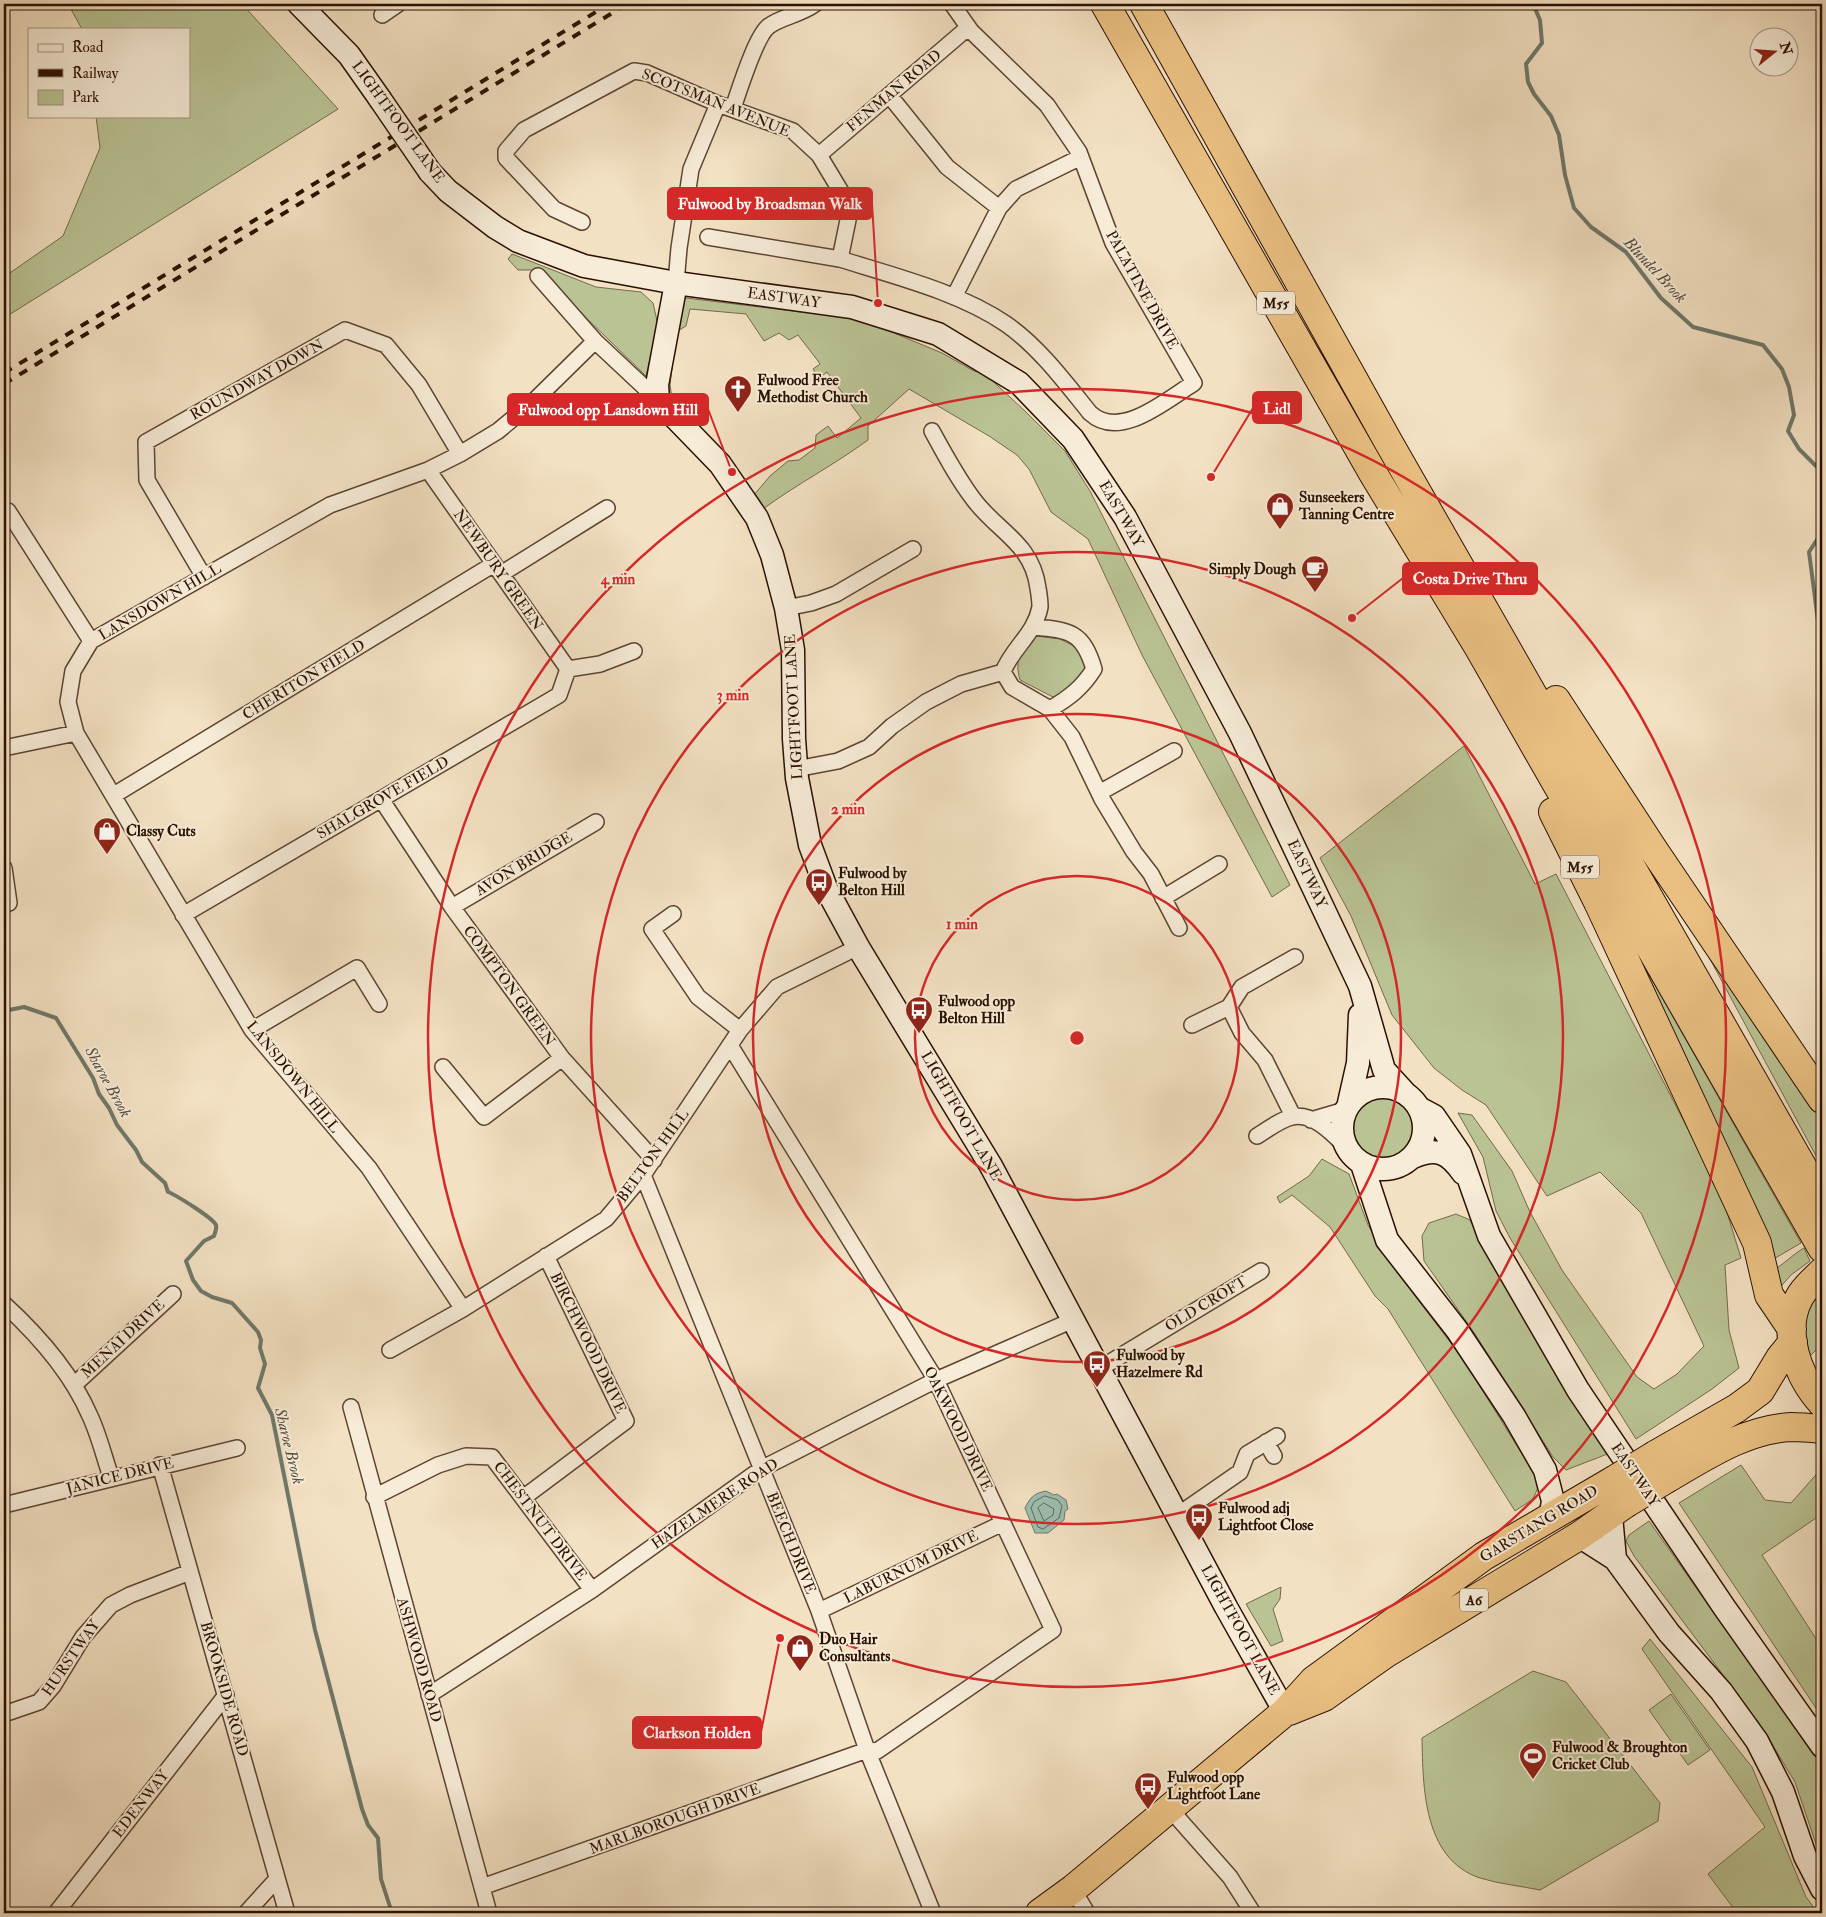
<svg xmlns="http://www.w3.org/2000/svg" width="1826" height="1917" viewBox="0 0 1826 1917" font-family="'IM FELL Double Pica',serif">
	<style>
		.green { fill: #bac394; stroke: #726a4a }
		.water { fill: #9cbeb0; stroke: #6f786a }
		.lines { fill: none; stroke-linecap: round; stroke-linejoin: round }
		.shore { stroke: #646758; stroke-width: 1 }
		.stream { stroke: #6f786a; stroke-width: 4 }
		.street-casing { stroke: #5d4431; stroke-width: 18 }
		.secondary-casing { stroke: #2b1000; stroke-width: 25 }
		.highway-casing { stroke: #2b1000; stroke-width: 30 }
		.street { stroke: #f7ecd8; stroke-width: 15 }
		.secondary { stroke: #f7ecd8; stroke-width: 22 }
		.highway { stroke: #eac082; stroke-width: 28 }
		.rail { stroke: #2b1000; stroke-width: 4; stroke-dasharray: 9 9; stroke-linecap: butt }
		.secondary-bridge-casing { stroke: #2b1000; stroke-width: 25; stroke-linecap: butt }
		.highway-bridge-casing { stroke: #2b1000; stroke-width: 30; stroke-linecap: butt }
		.secondary-bridge { stroke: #f7ecd8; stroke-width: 22 }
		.highway-bridge { stroke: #eac082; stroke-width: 28 }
		.ring { fill: none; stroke: #d62828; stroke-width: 2.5 }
		.labels { text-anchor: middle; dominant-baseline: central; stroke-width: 4; stroke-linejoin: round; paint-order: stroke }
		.shield { fill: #f7ecd8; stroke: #685241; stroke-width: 1 }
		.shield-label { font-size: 14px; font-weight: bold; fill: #2b1000 }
		.street-label { font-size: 15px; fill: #2b1000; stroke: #f7ecd8 }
		.poi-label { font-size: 15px; font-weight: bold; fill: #2b1000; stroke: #f7ecd8; text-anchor: start }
		.water-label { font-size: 16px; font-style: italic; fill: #534d3e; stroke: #f7ecd8 }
		.centre { fill: #d62828; stroke: #f7ecd8; stroke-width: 2.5 }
		.ring-label { font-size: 15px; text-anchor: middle; font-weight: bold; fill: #d62828; stroke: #f7ecd8; stroke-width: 4; stroke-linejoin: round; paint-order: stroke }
		.leader { fill: none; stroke: #d62828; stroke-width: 2 }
		.callout-dot { fill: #d62828; stroke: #f7ecd8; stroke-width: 2 }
		.callout { fill: #d62828; stroke: #d62828; stroke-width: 2 }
		.callout-label { font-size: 16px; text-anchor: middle; font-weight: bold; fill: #fff }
	</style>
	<rect width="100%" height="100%" fill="#f3e1c3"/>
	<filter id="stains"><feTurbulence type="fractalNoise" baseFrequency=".004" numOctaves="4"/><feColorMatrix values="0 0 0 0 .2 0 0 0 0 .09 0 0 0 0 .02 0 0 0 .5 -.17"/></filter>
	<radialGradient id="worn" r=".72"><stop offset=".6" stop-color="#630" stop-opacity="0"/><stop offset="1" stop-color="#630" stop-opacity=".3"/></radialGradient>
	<path class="green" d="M68 4H242L338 109 4 318V277L63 236 100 148 96 116H189V29H82Z
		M512 254 596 287 641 292 653 303 658 325 646 376 537 270H518L508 259Z
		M686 298 842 317 870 323 942 353 974 371 984 373 1026 412 1065 451 1090 491 1290 885 1272 897 1142 655 1088 539 1051 512 1029 469 1017 455 989 436 909 389 868 426V440C834 465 797 484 763 509L753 496 770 476 788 461 799 460 815 448 816 435 828 426 837 438 861 418 827 372 819 378 813 369 820 364 818 361 798 335 789 340 779 333 764 341 746 314 690 309 686 326 676 332 670 385 672 398 727 461 667 398 665 368 681 299Z
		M1036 636 1060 639 1080 649 1087 665C1080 685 1071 690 1053 697L1020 680C1014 659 1021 650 1036 636Z
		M1464 746 1535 884 1556 874 1721 1193 1741 1258 1725 1265 1729 1330 1739 1368 1712 1389 1636 1439 1510 1238 1496 1211 1483 1157 1458 1113 1472 1115 1512 1171 1530 1212 1562 1270 1637 1377 1654 1389 1677 1374 1704 1346 1641 1213 1600 1172 1547 1196 1486 1105 1462 1090 1434 1068 1392 1015 1351 916 1320 858Z
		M1592 874 1801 1243 1772 1260Z
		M1683 909 1822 1108V1167Z
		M1353 1127a31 31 0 1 1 62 0a31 31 0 1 1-62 0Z
		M1322 1159 1349 1174 1368 1225 1396 1271 1463 1359 1540 1483 1533 1499 1515 1511 1388 1309 1375 1296 1330 1227 1292 1195 1280 1203 1277 1197 1309 1176Z
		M1456 1214 1470 1220 1481 1243 1610 1453 1566 1470 1553 1457 1475 1334 1424 1261 1422 1236 1429 1223Z
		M1804 1248 1810 1261 1791 1275 1775 1293 1771 1271C1781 1267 1793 1254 1804 1248Z
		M1822 1287V1344L1806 1360 1796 1327Z
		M1741 1465 1765 1500 1791 1503 1822 1468V1514L1762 1555 1822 1648V1717L1679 1503Z
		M1649 1521 1822 1766V1852L1817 1847 1795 1782 1759 1723 1634 1556 1626 1541 1629 1535Z
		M1281 1587 1280 1599 1273 1609 1283 1641 1271 1646 1246 1604Z
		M1650 1639 1752 1767 1806 1897 1818 1913H1737L1708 1874 1765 1827 1642 1649Z
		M1533 1671 1566 1682 1660 1803 1658 1821 1540 1890C1521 1886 1499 1884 1480 1878 1423 1859 1423 1787 1422 1738Z
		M1671 1694 1710 1750 1688 1765 1649 1710Z"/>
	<path class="water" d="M1046 1491 1054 1495 1057 1494 1066 1500 1068 1509 1065 1511 1064 1520 1048 1533H1035L1025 1508C1030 1497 1035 1493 1046 1491Z"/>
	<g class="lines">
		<path class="shore" d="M1045 1496 1058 1500 1062 1506 1059 1518 1043 1529 1038 1527 1031 1508 1034 1502Z
			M1044 1503 1054 1509 1053 1515 1044 1521 1038 1508Z"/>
		<path class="stream" d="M1533 4 1540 20 1542 43 1526 64 1528 82 1534 94 1551 116 1559 135 1565 175 1574 208 1591 227 1626 252 1661 298 1693 327 1763 345 1782 369 1789 387 1794 415 1788 431 1799 449 1819 469 1822 478
			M1822 532 1809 552 1818 621 1822 630
			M4 1011 24 1007 56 1018 93 1078 99 1094 109 1108 117 1125 136 1150 142 1162 165 1183 168 1192C176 1195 213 1218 216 1225 217 1229 215 1232 214 1236L204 1241 186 1261 193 1280 201 1291 212 1297 232 1303 258 1332 261 1340 260 1348 265 1364 258 1388 272 1415 315 1630 362 1809 368 1825 378 1838 381 1879 392 1913"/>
		<g class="street-casing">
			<path id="street" d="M382 15 398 4
				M889 95 947 167 999 208
				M733 108C739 91 756 35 769 26 781 17 800 15 815 4
				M819 155 963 32 971 31
				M582 222 554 209 506 158V151L524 130 634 71 647 73 718 104 793 131 819 155 846 200 848 220 840 259 708 237
				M840 259C894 276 959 292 1006 324 1039 347 1065 382 1090 413 1120 441 1166 400 1194 383L1113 243 1079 152 1047 105 971 31 952 4
				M538 276 595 341 658 400
				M676 283 679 248 691 169 718 104
				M954 297 999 208 1016 189 1081 157
				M932 431C945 455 958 479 974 500 998 532 1032 543 1038 588 1039 594 1040 601 1040 607 1035 634 1012 648 1003 672L1012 687 1050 709 1072 737 1102 799 1134 852 1151 874 1179 928
				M428 470 568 669
				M4 514 8 511 91 641
				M501 574 607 508
				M204 577 147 480 146 442 345 330 386 345 419 385 460 454
				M786 608 811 603 836 594 913 549
				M1034 627C1070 630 1083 632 1094 669 1082 688 1069 698 1050 709
				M568 669 600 664 634 651
				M4 748 76 733
				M796 769 838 761 869 747 892 726 926 702 961 684 1003 672
				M1099 793 1174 751
				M114 795 494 564
				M381 799 452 907 562 1058 654 1160
				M4 868 9 903
				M1163 898 1219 864
				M452 907 596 822
				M673 914 652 929 698 997 740 1030
				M183 915 559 695 568 669
				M1192 1025 1229 1007
				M252 1030 357 968 379 1004
				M443 1067 484 1117 562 1058
				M1293 1116 1265 1060 1242 1033 1229 1007 1242 987 1295 957
				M1311 1120 1345 1110
				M1257 1136C1267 1130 1281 1119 1292 1117 1313 1112 1333 1134 1346 1147
				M643 1175 819 1611 867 1750 933 1913
				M4 1304C39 1336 71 1372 90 1416 99 1435 104 1457 111 1477
				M463 1309 369 1168 252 1030 76 733 68 702 73 671 91 641 330 505 428 470 460 454 498 431 535 400 595 341
				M390 1350 463 1309 606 1219 643 1175 740 1030 777 987 858 947
				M1099 1369 1261 1271
				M74 1385 173 1294
				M351 1407 489 1913
				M1266 1442 1274 1456
				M160 1465 287 1913
				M374 1497 438 1465 466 1456 492 1457 592 1590
				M523 1498 626 1421 546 1256
				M4 1505 237 1448
				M1178 1515 1240 1472 1247 1454 1277 1436
				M819 1611 1003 1523
				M429 1695 592 1590 761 1469 936 1380 1073 1320
				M4 1714 39 1702 53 1686 83 1637 111 1605 130 1595 190 1572
				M1169 1808 1230 1877 1253 1913
				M482 1887 867 1750 877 1751 1053 1630 936 1380 731 1047
				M1073 1889 1087 1913
				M56 1913 226 1695
				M246 1913 277 1879"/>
		</g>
		<g class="secondary-casing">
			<path id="secondary" d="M299 4 349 55 380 99
				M430 172 448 191 495 227 518 241 584 266 676 283 852 307 938 334 1019 383 1073 439 1125 517 1240 733 1360 986 1384 1070 1405 1093
				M676 283 657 385 658 400 720 464 757 518 772 555 786 608 793 650 794 739 797 778 810 845 826 888 858 947 991 1166 1226 1607 1285 1712
				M1342 1128a41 41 0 1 1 82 0a41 41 0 1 1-82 0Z
				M1349 1103 1358 1063 1360 1015
				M1419 1108 1434 1116 1460 1154 1489 1236 1578 1390 1724 1607 1822 1746
				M1413 1157C1437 1147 1448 1152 1463 1173
				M1362 1164 1387 1240 1457 1330 1514 1416 1545 1470 1553 1501 1550 1519
				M1611 1516 1615 1559
				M1579 1536 1615 1559 1669 1633 1721 1691 1757 1741 1783 1792 1805 1856 1822 1889"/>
		</g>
		<g class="highway-casing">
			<path id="highway" d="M1105 4 1374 475 1479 648 1822 1248
				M1144 4 1389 443 1822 1201
				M1556 700 1653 849 1822 1099
				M1553 812 1598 902 1757 1243 1769 1295 1792 1329
				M1822 1272C1814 1280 1804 1288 1799 1298 1781 1332 1798 1377 1822 1403
				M1655 1455 1737 1408 1760 1391 1780 1358 1793 1342
				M1668 1478C1706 1456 1746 1429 1791 1427 1802 1427 1812 1428 1822 1429
				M1289 1711 1324 1697 1385 1654 1579 1536 1625 1504
				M1040 1913 1073 1889 1285 1712 1314 1680 1484 1556 1614 1480"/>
		</g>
		<use href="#street" class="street"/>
		<use href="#secondary" class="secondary"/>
		<use href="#highway" class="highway"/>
		<path class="rail" d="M4 373 609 4
			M4 384 627 4"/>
		<g class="secondary-bridge-casing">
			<path id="secondary-bridge" d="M380 99 430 172"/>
		</g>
		<g class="highway-bridge-casing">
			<path id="highway-bridge" d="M1614 1480 1655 1455
				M1625 1504 1668 1478"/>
		</g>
		<use href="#secondary-bridge" class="secondary-bridge"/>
		<use href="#highway-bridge" class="highway-bridge"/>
	</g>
	<g class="ring">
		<circle cx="1077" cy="1038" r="162"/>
		<circle cx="1077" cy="1038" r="324"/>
		<circle cx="1077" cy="1038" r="486"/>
		<circle cx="1077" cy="1038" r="649"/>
	</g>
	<defs>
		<g id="church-pin" transform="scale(1.4375)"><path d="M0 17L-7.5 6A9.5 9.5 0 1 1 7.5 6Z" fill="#8f2418" stroke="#f7ecd8"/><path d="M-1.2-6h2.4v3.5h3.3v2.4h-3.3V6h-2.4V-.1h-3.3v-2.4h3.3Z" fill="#fff"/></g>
		<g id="shop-pin" transform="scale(1.4375)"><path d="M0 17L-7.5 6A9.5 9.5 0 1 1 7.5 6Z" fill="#8f2418" stroke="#f7ecd8"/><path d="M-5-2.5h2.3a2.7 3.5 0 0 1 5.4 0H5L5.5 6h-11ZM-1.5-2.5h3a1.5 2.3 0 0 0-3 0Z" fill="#fff"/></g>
		<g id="cafe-pin" transform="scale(1.4375)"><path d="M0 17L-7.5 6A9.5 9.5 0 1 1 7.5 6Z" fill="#8f2418" stroke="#f7ecd8"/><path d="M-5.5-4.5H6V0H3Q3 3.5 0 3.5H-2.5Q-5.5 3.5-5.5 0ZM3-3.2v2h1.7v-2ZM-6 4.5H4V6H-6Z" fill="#fff"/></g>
		<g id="bus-pin" transform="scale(1.4375)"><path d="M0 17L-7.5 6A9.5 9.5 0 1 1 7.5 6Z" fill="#8f2418" stroke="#f7ecd8"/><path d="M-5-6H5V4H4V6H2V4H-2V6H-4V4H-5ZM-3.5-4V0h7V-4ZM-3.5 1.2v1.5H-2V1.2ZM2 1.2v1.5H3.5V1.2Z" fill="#fff"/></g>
		<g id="stadium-pin" transform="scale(1.4375)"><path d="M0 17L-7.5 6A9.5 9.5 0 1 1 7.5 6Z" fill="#8f2418" stroke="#f7ecd8"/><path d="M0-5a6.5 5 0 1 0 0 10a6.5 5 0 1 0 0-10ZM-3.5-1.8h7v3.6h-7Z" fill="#fff"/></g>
	</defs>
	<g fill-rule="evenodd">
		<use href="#church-pin" x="738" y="389"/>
		<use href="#shop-pin" x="1280" y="506"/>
		<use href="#cafe-pin" x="1315" y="569"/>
		<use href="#shop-pin" x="107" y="831"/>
		<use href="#bus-pin" x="819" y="882"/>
		<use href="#bus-pin" x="919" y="1010"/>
		<use href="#bus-pin" x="1097" y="1364"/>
		<use href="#bus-pin" x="1199" y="1517"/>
		<use href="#shop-pin" x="800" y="1648"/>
		<use href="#stadium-pin" x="1533" y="1756"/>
		<use href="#bus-pin" x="1148" y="1786"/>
	</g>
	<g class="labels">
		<g class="shield">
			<rect x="1257" y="291.5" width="38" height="23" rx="4"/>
			<rect x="1561" y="855.5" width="38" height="23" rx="4"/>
			<rect x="1460" y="1588.5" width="28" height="23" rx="4"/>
		</g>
		<g class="shield-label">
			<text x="1276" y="303">M55</text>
			<text x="1580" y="867">M55</text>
			<text x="1474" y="1600">A6</text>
		</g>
		<g class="street-label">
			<text transform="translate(894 91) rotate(-40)">FENMAN ROAD</text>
			<text transform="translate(716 103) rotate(22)">SCOTSMAN AVENUE</text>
			<text transform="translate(398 122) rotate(54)">LIGHTFOOT LANE</text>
			<text transform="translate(1142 290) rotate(61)">PALATINE DRIVE</text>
			<text transform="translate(784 298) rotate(8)">EASTWAY</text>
			<text transform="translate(257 380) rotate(-29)">ROUNDWAY DOWN</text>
			<text transform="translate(1121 514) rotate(60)">EASTWAY</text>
			<text transform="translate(498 570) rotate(55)">NEWBURY GREEN</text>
			<text transform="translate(160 602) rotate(-30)">LANSDOWN HILL</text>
			<text transform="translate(304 680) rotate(-31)">CHERITON FIELD</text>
			<text transform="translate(794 707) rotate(-93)">LIGHTFOOT LANE</text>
			<text transform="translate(383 798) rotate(-30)">SHALGROVE FIELD</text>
			<text transform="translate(524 864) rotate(-31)">AVON BRIDGE</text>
			<text transform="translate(1307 874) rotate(65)">EASTWAY</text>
			<text transform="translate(509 986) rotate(54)">COMPTON GREEN</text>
			<text transform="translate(293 1077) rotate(51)">LANSDOWN HILL</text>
			<text transform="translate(961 1116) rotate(60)">LIGHTFOOT LANE</text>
			<text transform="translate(653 1156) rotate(-54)">BELTON HILL</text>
			<text transform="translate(1206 1304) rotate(-31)">OLD CROFT</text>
			<text transform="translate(123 1339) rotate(-43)">MENAI DRIVE</text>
			<text transform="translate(588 1343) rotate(64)">BIRCHWOOD DRIVE</text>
			<text transform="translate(958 1429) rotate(64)">OAKWOOD DRIVE</text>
			<text transform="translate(1635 1475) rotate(56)">EASTWAY</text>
			<text transform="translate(120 1476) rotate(-14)">JANICE DRIVE</text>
			<text transform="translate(715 1504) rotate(-34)">HAZELMERE ROAD</text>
			<text transform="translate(540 1521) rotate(53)">CHESTNUT DRIVE</text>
			<text transform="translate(1539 1524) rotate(-31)">GARSTANG ROAD</text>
			<text transform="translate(791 1543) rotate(68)">BEECH DRIVE</text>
			<text transform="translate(911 1567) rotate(-26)">LABURNUM DRIVE</text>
			<text transform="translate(1240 1630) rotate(61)">LIGHTFOOT LANE</text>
			<text transform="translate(71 1658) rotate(-55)">HURSTWAY</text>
			<text transform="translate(419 1660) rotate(74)">ASHWOOD ROAD</text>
			<text transform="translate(224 1689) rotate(74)">BROOKSIDE ROAD</text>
			<text transform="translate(141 1804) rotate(-52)">EDENWAY</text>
			<text transform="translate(675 1819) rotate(-20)">MARLBOROUGH DRIVE</text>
		</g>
		<g class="poi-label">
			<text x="757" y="380">Fulwood Free<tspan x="757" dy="17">Methodist Church</tspan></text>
			<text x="1299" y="497">Sunseekers<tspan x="1299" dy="17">Tanning Centre</tspan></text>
			<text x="1296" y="569" text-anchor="end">Simply Dough</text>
			<text x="126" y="831">Classy Cuts</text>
			<text x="838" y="873">Fulwood by<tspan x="838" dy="17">Belton Hill</tspan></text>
			<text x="938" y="1001">Fulwood opp<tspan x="938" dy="17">Belton Hill</tspan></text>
			<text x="1116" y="1355">Fulwood by<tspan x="1116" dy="17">Hazelmere Rd</tspan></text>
			<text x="1218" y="1508">Fulwood adj<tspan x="1218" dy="17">Lightfoot Close</tspan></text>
			<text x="819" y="1639">Duo Hair<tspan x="819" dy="17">Consultants</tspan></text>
			<text x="1552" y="1747">Fulwood &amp; Broughton<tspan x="1552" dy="17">Cricket Club</tspan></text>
			<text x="1167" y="1777">Fulwood opp<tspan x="1167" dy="17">Lightfoot Lane</tspan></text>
		</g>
		<g class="water-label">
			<text transform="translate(1655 270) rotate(47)">Blundel Brook</text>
			<text transform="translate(108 1082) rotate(61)">Sharoe Brook</text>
			<text transform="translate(289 1446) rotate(76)">Sharoe Brook</text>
		</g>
	</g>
	<circle cx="1077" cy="1038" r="8" class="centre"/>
	<g class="ring-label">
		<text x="618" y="584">4 min</text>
		<text x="733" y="700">3 min</text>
		<text x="848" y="814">2 min</text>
		<text x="962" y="929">1 min</text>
	</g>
	<path class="leader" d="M878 303L872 203M1211 477L1253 408M732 472L708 409M1352 618L1403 578M780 1638L761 1732"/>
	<g class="callout-dot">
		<circle cx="878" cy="303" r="5"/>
		<circle cx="1211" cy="477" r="5"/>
		<circle cx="732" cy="472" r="5"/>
		<circle cx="1352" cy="618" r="5"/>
		<circle cx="780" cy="1638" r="5"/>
	</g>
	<g class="callout">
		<rect x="668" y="188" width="204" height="31" rx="5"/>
		<rect x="1253" y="392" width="48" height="31" rx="5"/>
		<rect x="508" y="394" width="200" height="31" rx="5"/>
		<rect x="1403" y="563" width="134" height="31" rx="5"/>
		<rect x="633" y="1717" width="128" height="31" rx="5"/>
	</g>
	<g class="callout-label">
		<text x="770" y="209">Fulwood by Broadsman Walk</text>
		<text x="1277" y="414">Lidl</text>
		<text x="608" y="415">Fulwood opp Lansdown Hill</text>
		<text x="1470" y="584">Costa Drive Thru</text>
		<text x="697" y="1738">Clarkson Holden</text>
	</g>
	<rect width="1826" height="1917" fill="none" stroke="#f3e1c3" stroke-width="20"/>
	<rect x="5" y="5" width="1816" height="1907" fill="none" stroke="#2b1000" stroke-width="2.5"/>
	<rect x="10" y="10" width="1806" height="1897" fill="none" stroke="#2b1000"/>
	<rect x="28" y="28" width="162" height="90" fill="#f7ecd8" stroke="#a59482"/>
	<rect x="38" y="44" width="25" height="8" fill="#f7ecd8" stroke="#a59482"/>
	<text x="72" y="52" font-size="15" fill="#2b1000">Road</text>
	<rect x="38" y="69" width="25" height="8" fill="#2b1000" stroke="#a59482"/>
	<text x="72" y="78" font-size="15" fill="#2b1000">Railway</text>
	<rect x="38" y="90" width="25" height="15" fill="#bac394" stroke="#a59482"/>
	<text x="72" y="102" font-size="15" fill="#2b1000">Park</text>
	<g transform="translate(1774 52) rotate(73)"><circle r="24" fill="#f7ecd8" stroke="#a59482"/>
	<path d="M0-4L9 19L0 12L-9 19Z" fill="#8f2418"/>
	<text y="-8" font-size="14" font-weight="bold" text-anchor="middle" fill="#2b1000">N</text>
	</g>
	<rect width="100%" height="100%" filter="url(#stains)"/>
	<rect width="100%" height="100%" fill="url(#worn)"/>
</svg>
